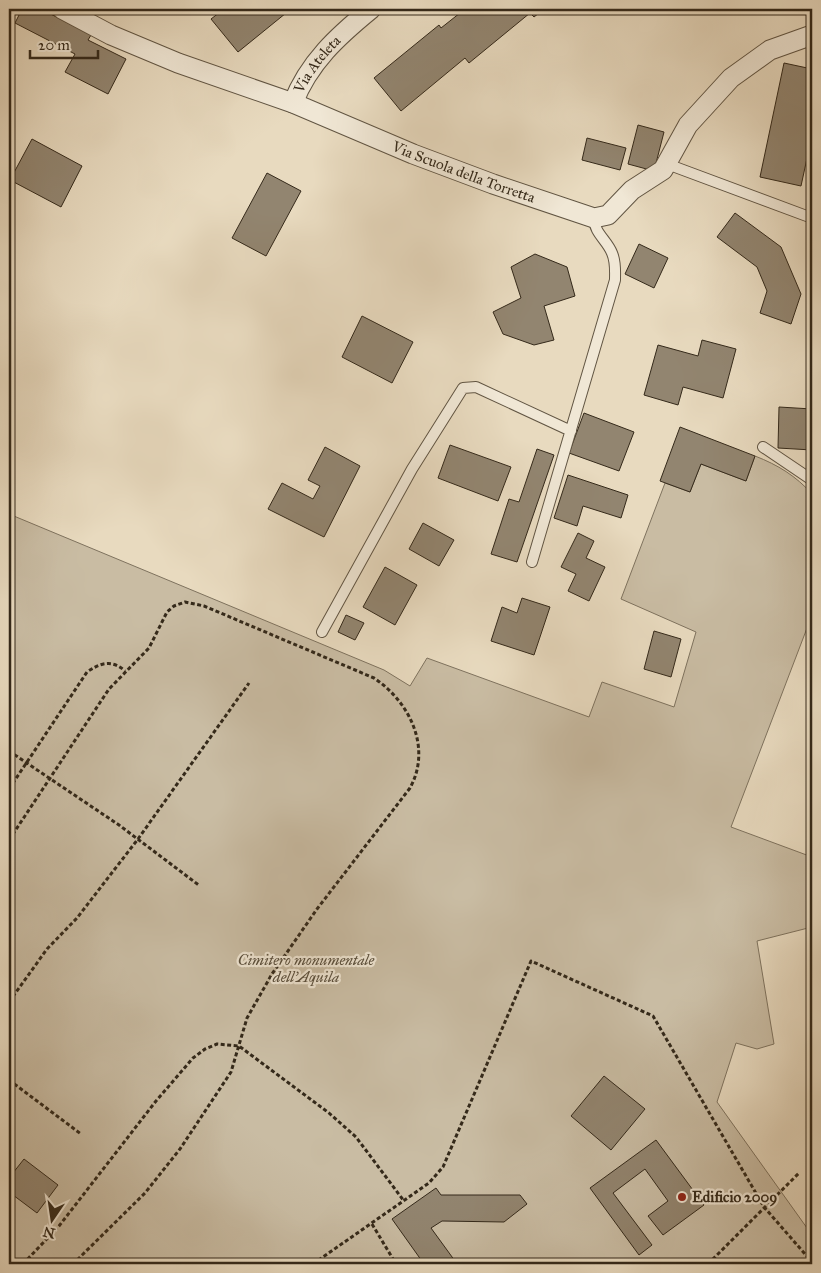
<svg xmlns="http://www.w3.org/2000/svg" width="821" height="1273" viewBox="0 0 821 1273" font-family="'IM FELL Great Primer',serif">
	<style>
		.green { fill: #c9bca3; stroke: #7e725e }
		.building { fill: #928570; stroke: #34291a }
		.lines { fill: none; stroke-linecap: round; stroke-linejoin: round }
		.service-casing { stroke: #615543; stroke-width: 12 }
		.minor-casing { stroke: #615543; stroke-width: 21 }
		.path { stroke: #34291a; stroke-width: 3; stroke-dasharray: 4 2.5; stroke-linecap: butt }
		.service { stroke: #f0e7d5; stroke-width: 10 }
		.minor { stroke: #f0e7d5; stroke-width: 19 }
		.poi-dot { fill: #8f2418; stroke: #f0e7d5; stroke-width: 2 }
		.labels { text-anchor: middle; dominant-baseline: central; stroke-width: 4.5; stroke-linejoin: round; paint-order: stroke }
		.street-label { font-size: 15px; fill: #34291a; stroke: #f0e7d5 }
		.park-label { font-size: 15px; font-style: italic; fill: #594e3c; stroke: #f0e7d5 }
		.poi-label { font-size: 15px; font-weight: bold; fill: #34291a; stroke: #f0e7d5; text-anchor: start }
	</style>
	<rect width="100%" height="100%" fill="#e8dabf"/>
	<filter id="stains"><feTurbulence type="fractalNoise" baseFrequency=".004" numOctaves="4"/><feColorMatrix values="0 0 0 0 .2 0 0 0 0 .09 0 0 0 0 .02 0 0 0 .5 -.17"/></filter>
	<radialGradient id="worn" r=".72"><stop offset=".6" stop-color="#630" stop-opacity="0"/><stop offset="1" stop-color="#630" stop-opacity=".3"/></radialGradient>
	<path class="green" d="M755 456C778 465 796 476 812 494V615L731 827 812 857V927L757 941 774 1044 757 1049 736 1043 717 1102 812 1235V1264H9V514L384 670 410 686 427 658 589 717 602 682 674 707 696 632 621 599 665 483 690 492 701 464 746 481Z"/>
	<path class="building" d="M22 9H41L91 35 88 40 126 59 108 94 65 72 75 54 15 23Z
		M224 9H291L238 52 211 19Z
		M465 9H544L534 17 530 13 469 63 465 58 401 111 374 78 439 25 441 28Z
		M784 63 812 69V135L801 186 760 177Z
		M638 125 664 132 654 171 628 164Z
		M587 138 626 148 620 170 582 160Z
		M32 139 82 166 61 207 10 180Z
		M267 173 301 191 266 256 232 238Z
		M735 213 781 247 801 294 791 324 760 313 767 291 757 267 717 237Z
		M639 244 668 258 654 288 625 274Z
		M535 254 567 267 575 296 544 306 554 340 534 345 503 334 493 312 521 298 511 267Z
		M362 316 413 342 392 383 342 357Z
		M702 340 736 349 723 398 683 387 678 405 644 395 658 345 698 356Z
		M779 407 812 409V450L778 448Z
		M584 413 634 432 619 471 569 453Z
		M680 427 755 456 746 481 701 464 690 492 660 481Z
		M450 445 511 467 498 501 438 478Z
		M325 447 360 466 324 537 268 509 282 483 313 499 320 486 308 480Z
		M537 449 554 455 517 562 491 554 509 499 519 502Z
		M568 475 628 495 621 518 583 506 577 526 554 518Z
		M423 523 454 540 439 566 409 549Z
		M578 533 594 541 586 558 605 567 589 601 568 591 576 574 561 567Z
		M385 567 417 585 395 625 363 607Z
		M522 598 550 607 534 655 491 641 502 607 517 613Z
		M346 615 364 623 355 640 338 632Z
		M654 631 681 639 671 677 644 669Z
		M604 1076 645 1109 611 1150 571 1116Z
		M656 1140 704 1205 663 1235 648 1216 668 1201 645 1169 613 1193 652 1245 639 1255 590 1188Z
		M24 1159 58 1185 37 1213 9 1192V1178Z
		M436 1188 441 1195H520L527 1204 504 1222 442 1221 431 1228 455 1261 449 1264H424L392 1219Z"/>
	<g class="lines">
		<g class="service-casing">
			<path id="service" d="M667 164 812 218
				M763 447 812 480
				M532 562 615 280C615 271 616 262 612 253 607 240 594 233 594 218
				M322 632 412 469 463 388 476 387 571 431"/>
		</g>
		<g class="minor-casing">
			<g id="minor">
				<path id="s1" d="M62 9 111 35 178 63 293 103 413 154 493 184 594 218 608 215 632 190 663 170 688 125 731 78 770 50 812 35"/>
				<path id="s2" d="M293 103C309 62 338 36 371 9"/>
			</g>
		</g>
		<path class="path" d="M9 751 119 825 200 886
			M9 789 87 672C100 663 112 659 125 671
			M9 840 109 689 149 648 167 612 174 606 185 602 204 606 374 678C410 702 432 748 410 788L317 909 272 974 247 1018 231 1072 180 1149 145 1193 73 1264
			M9 1002 47 949 77 918 138 839 249 683
			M9 1080 81 1134
			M372 1224 396 1264
			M23 1264 59 1226 156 1101 193 1058 205 1049 217 1044 239 1046 329 1113 356 1137 404 1201
			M313 1264 429 1183 443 1167 531 961 653 1016 764 1207 812 1262
			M708 1264 799 1173"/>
		<use href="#service" class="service"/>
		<use href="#minor" class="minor"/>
	</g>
	<circle class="poi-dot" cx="682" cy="1197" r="5"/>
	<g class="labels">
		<g class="street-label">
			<text stroke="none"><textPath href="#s2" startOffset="46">Via Ateleta</textPath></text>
			<text stroke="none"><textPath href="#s1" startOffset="434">Via Scuola della Torretta</textPath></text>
		</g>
		<g class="park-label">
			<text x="306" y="960">Cimitero monumentale<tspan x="306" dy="17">dell'Aquila</tspan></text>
		</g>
		<g class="poi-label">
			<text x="692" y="1197">Edificio 2009</text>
		</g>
	</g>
	<rect width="821" height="1273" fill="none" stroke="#e8dabf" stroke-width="30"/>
	<rect x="10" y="10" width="801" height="1253" fill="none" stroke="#34291a" stroke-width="2.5"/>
	<rect x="15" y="15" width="791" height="1243" fill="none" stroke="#34291a"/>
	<g transform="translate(52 1220) rotate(193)" stroke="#f0e7d5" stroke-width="4" paint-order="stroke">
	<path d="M0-4L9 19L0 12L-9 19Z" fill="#34291a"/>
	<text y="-8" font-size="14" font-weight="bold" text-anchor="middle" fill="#34291a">N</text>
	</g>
	<path d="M30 50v8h68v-8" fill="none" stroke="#34291a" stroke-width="2.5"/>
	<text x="38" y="50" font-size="15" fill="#34291a" stroke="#f0e7d5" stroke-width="4" paint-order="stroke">20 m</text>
	<rect width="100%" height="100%" filter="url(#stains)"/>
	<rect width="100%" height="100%" fill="url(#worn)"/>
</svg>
